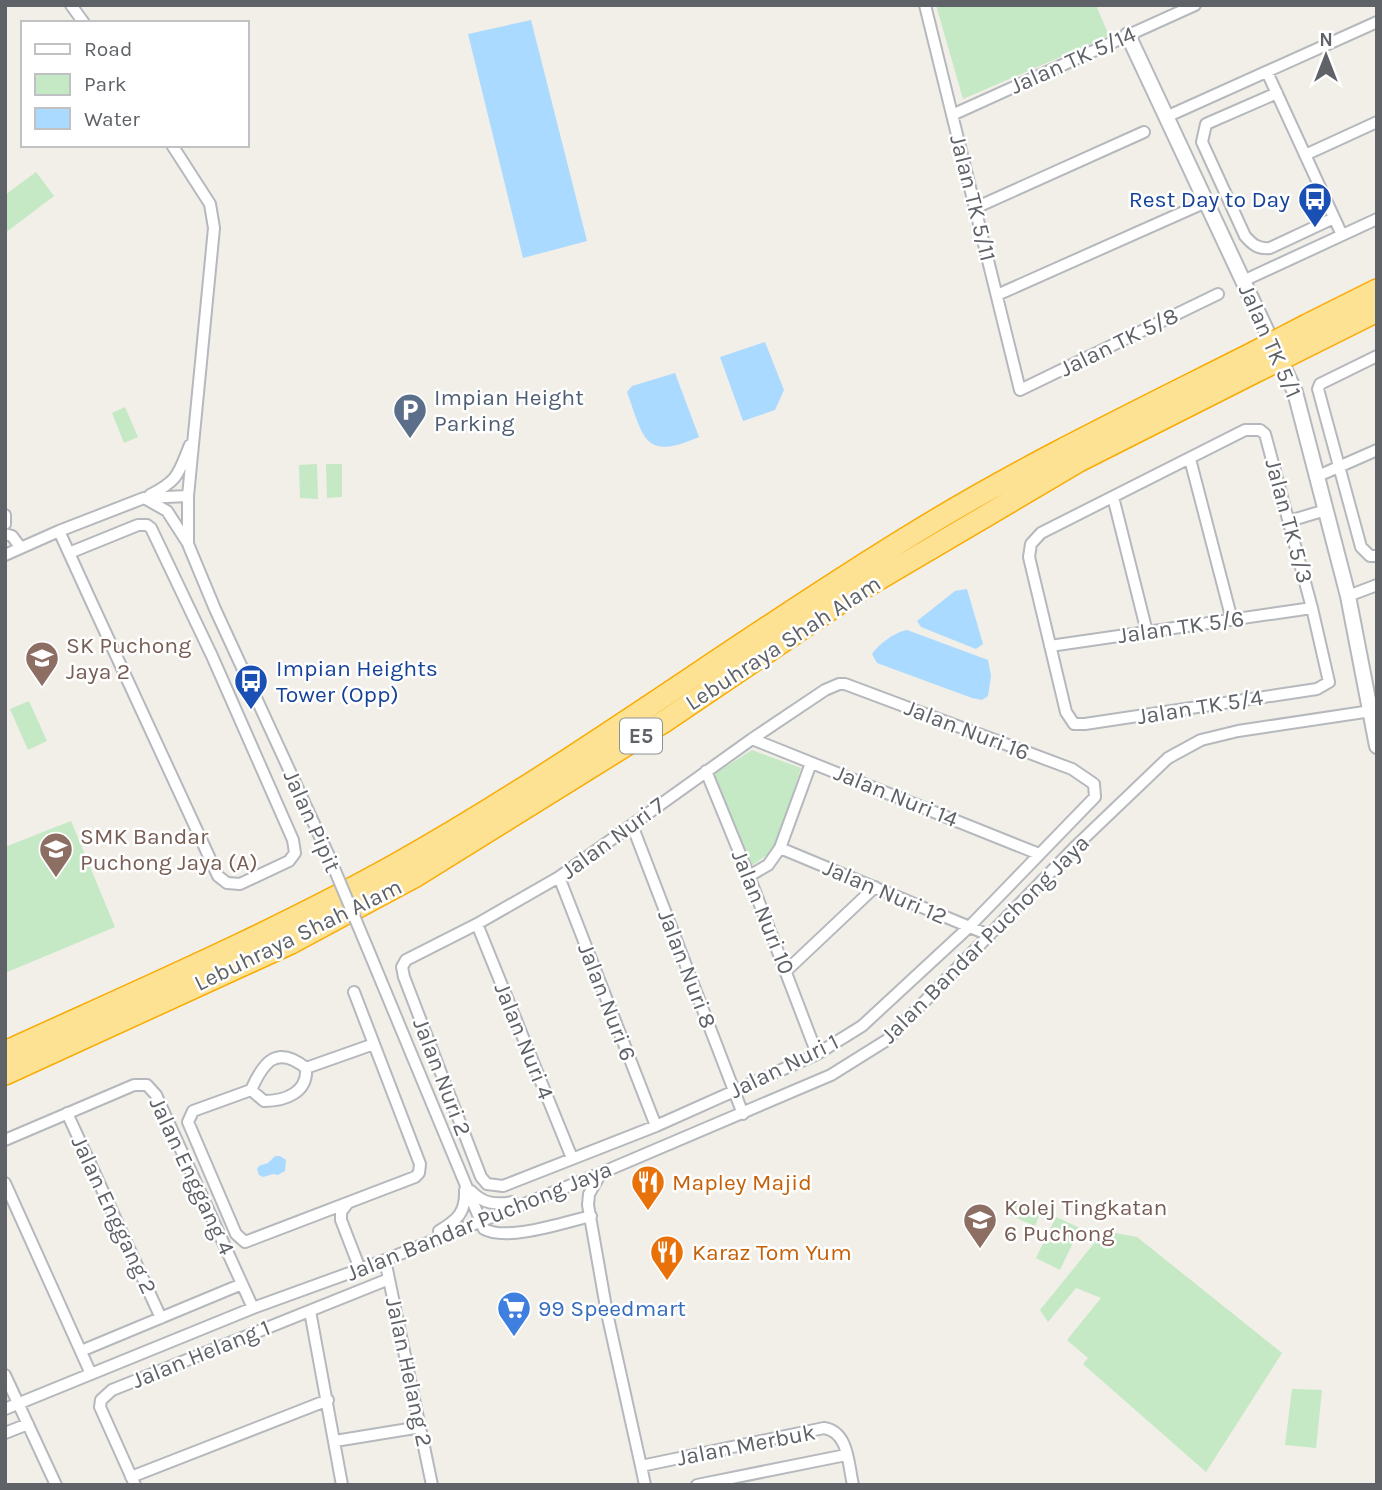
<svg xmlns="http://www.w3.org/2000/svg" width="1382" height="1490" viewBox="0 0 1382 1490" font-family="Karla,sans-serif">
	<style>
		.green { fill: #c5e8c5 }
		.water { fill: #aadaff }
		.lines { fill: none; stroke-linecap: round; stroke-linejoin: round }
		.minor-casing { stroke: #b5b8bc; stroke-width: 14 }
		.tertiary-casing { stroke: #b5b8bc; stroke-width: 18 }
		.motorway-casing { stroke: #f9ab00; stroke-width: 24 }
		.minor { stroke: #fff; stroke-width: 10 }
		.tertiary { stroke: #fff; stroke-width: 14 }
		.motorway { stroke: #fde293; stroke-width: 21 }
		.minor-bridge-casing { stroke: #b5b8bc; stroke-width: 14; stroke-linecap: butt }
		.motorway-bridge-casing { stroke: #f9ab00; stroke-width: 24; stroke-linecap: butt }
		.minor-bridge { stroke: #fff; stroke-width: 10 }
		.motorway-bridge { stroke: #fde293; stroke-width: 21 }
		.labels { text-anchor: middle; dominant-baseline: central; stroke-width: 5; stroke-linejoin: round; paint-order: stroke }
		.shield { fill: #fff; stroke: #8f9295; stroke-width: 2 }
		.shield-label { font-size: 21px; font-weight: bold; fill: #5f6368 }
		.street-label { font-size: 23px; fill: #5f6368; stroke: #fff }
		.transit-label { font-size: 23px; fill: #164399; stroke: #fff; text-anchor: end }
		.service-label { font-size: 23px; fill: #4e5e75; stroke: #fff; text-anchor: start }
		.education-label { font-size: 23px; fill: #785e54; stroke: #fff; text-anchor: start }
		.food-label { font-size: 23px; fill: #c56008; stroke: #fff; text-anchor: start }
		.shop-label { font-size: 23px; fill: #366cbe; stroke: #fff; text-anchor: start }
	</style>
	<rect width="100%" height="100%" fill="#f1efe8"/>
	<path class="green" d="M936 5H1096L1109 36 963 99Z
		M36 172 54 196 5 233V195Z
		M125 407 138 437 124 443 112 413Z
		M317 464 318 499 300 498 299 465Z
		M326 464H342V497L327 498Z
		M29 701 47 741 28 750 10 709Z
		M752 750 801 768 774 850 750 867 714 774Z
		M71 821 115 927 5 973V847Z
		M1011 1199 1041 1211 1035 1226 1004 1213Z
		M1056 1217 1080 1228 1060 1270 1036 1258Z
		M1104 1231 1137 1237 1282 1353 1206 1472 1083 1364 1088 1358 1067 1340 1101 1298 1076 1288 1048 1322 1040 1310Z
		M1292 1389 1322 1390 1316 1448 1285 1445Z"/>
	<path class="water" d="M531 20 587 241 523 258 468 34Z
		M765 342 784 390 775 410 743 421 720 357Z
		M675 373 699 437C644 461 644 439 627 392L632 386Z
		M967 589 983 644 976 649 921 627 917 621 955 591Z
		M907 630 988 660 991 676 988 696 982 700 972 698 877 663 872 654C879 644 895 632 907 630Z
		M275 1156H280L286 1160 285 1171 278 1175 273 1174 263 1177 259 1175 257 1169 259 1166 268 1163Z"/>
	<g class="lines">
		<g class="minor-casing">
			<path id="minor" d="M71 5 84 23
				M925 5 1020 390 1218 294
				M1267 72 1342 235
				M1277 93 1206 124 1202 142 1245 236C1253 245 1258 249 1270 248L1334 218
				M952 115 1195 5
				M1166 117 1377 22
				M172 145 210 204 214 228 188 496V544L215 609 328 854
				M1305 155 1377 122
				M975 208 1144 132
				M1243 281 1377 219
				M997 295 1206 202
				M1377 356 1320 384 1318 389 1361 547 1370 556H1377
				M1245 430H1260L1265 434 1312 608 1329 682 1317 689 1085 724H1074L1066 712 1029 557 1031 544 1041 533Z
				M1190 459 1232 620
				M1318 476 1377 450
				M150 495C179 480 178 474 190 445
				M1113 497 1147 632
				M146 499 167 511 187 542
				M5 515V524
				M1289 521 1326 510
				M59 531 90 599 218 876 227 883 240 884 289 861 295 853 293 840 212 656 151 528 147 525H138L69 553
				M5 534 12 536 21 548
				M5 555 59 531 144 498 188 496
				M1348 596 1377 585
				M1050 646 1312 608
				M839 684H845L1072 769 1094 784 1095 797 969 927 862 1026 817 1054 656 1126 503 1186 487 1184 481 1177 404 977 402 967 406 960 477 924 559 877 752 739 825 690Z
				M752 739 1039 854
				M706 771 749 876 817 1054
				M632 825 743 1114
				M780 848 989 935
				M749 876 768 865 780 848 811 763
				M559 877 656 1126
				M477 924 572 1158
				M367 947 484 1229C507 1242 565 1222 591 1216
				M786 971 875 887
				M306 1068 374 1044
				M251 1090 264 1101C286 1101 308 1092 306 1068 276 1044 263 1063 251 1090L193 1111 188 1122 236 1234 245 1242 415 1177 419 1173 420 1164 354 992
				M67 1113 161 1318
				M5 1140 134 1085H147L156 1095 253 1308
				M601 1173 589 1194 588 1205 607 1313 641 1466 824 1428C849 1432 848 1464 853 1485
				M5 1183 91 1374
				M471 1191C483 1204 496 1205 513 1202
				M347 1204 341 1212V1220L360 1269
				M439 1231C457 1220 466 1213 465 1190
				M385 1260 432 1485
				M310 1311 342 1485
				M81 1351 242 1284
				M5 1375 56 1485
				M5 1409 253 1308 385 1260 601 1173 831 1075 887 1040 1077 845 1168 758 1201 740 1238 731 1371 711
				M5 1433 28 1424
				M335 1441 421 1427
				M641 1466 645 1485
				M131 1477 328 1400
				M135 1485 100 1407 101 1400 112 1390 389 1279
				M697 1485 846 1455"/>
		</g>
		<g class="tertiary-casing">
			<path id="tertiary" d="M1128 35 1295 392 1348 596 1377 746"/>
		</g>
		<g class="motorway-casing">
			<path id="motorway" d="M1307 325 1377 290
				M1313 343 1377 311
				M5 1052C136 992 269 935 395 865 575 764 740 639 916 532 1025 465 1140 410 1253 353
				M5 1074 291 943 414 877 665 721 850 596 1079 461 1261 369"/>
		</g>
		<use href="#minor" class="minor"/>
		<use href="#tertiary" class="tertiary"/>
		<use href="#motorway" class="motorway"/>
		<g class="minor-bridge-casing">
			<path id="minor-bridge" d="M328 854 367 947"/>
		</g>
		<g class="motorway-bridge-casing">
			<path id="motorway-bridge" d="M1253 353 1307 325
				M1261 369 1313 343"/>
		</g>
		<use href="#minor-bridge" class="minor-bridge"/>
		<use href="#motorway-bridge" class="motorway-bridge"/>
	</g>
	<defs>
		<g id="bus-pin" transform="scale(1.75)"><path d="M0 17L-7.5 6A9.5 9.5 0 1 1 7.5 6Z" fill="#1a4fb4" stroke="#fff"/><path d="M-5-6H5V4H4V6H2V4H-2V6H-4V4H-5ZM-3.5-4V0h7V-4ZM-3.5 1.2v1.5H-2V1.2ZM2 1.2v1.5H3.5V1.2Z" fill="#fff"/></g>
		<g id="parking-pin" transform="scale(1.75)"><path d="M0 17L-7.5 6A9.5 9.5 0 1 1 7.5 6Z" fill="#5c6f8a" stroke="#fff"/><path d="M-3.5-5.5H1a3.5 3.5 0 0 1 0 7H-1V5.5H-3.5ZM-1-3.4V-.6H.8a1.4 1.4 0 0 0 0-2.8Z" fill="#fff"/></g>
		<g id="school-pin" transform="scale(1.75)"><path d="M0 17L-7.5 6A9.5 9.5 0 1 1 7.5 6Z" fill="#8d6e63" stroke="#fff"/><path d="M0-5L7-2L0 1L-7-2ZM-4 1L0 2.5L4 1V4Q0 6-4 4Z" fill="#fff"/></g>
		<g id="restaurant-pin" transform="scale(1.75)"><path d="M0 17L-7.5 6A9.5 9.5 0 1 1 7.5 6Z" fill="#e8710a" stroke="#fff"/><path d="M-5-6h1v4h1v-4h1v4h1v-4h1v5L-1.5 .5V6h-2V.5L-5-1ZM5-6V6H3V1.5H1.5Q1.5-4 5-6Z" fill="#fff"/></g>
		<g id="university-pin" transform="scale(1.75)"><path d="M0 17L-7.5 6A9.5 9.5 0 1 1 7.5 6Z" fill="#8d6e63" stroke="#fff"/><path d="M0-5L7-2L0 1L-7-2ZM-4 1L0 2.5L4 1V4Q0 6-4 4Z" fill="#fff"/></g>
		<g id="supermarket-pin" transform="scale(1.75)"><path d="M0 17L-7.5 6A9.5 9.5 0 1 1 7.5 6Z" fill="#3f7fe0" stroke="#fff"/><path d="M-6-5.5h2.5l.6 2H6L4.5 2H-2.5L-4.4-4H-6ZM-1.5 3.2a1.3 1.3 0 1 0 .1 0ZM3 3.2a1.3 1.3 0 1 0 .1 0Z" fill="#fff"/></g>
	</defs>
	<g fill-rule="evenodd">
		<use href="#bus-pin" x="1315" y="199"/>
		<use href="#parking-pin" x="410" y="410"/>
		<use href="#school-pin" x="42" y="658"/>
		<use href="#bus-pin" x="251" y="681"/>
		<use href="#school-pin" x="56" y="849"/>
		<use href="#restaurant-pin" x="648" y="1182"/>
		<use href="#university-pin" x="980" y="1220"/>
		<use href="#restaurant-pin" x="667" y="1252"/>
		<use href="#supermarket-pin" x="514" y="1308"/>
	</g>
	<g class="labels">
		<rect class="shield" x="620" y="718.5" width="42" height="35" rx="5"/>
		<g class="shield-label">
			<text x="641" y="736">E5</text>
		</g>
		<g class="street-label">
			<text transform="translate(1073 60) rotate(-24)">Jalan TK 5/14</text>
			<text transform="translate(973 198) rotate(76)">Jalan TK 5/11</text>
			<text transform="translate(1270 341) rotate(66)">Jalan TK 5/1</text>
			<text transform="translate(1119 342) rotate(-26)">Jalan TK 5/8</text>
			<text transform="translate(1289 521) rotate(75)">Jalan TK 5/3</text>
			<text transform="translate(1181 627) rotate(-8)">Jalan TK 5/6</text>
			<text transform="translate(783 643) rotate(-33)">Lebuhraya Shah Alam</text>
			<text transform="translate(1200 707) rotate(-9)">Jalan TK 5/4</text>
			<text transform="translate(967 730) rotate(21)">Jalan Nuri 16</text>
			<text transform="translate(896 796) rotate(22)">Jalan Nuri 14</text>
			<text transform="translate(312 821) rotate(66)">Jalan Pipit</text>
			<text transform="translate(613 838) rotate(-36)">Jalan Nuri 7</text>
			<text transform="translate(885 892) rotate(23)">Jalan Nuri 12</text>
			<text transform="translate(763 912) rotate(68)">Jalan Nuri 10</text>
			<text transform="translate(298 935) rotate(-26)">Lebuhraya Shah Alam</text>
			<text transform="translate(985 939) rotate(-45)">Jalan Bandar Puchong Jaya</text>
			<text transform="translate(687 969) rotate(69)">Jalan Nuri 8</text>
			<text transform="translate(607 1002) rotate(69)">Jalan Nuri 6</text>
			<text transform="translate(524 1041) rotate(68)">Jalan Nuri 4</text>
			<text transform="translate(784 1066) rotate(-26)">Jalan Nuri 1</text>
			<text transform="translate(442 1077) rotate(69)">Jalan Nuri 2</text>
			<text transform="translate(192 1176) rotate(65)">Jalan Enggang 4</text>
			<text transform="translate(114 1215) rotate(65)">Jalan Enggang 2</text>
			<text transform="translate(479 1221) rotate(-22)">Jalan Bandar Puchong Jaya</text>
			<text transform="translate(201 1354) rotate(-22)">Jalan Helang 1</text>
			<text transform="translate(409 1372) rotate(78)">Jalan Helang 2</text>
			<text transform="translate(746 1445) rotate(-11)">Jalan Merbuk</text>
		</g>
		<g class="transit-label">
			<text x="1290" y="199">Rest Day to Day</text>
			<text x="276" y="668" text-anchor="start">Impian Heights<tspan x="276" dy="26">Tower (Opp)</tspan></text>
		</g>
		<g class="service-label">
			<text x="434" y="397">Impian Height<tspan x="434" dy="26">Parking</tspan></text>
		</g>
		<g class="education-label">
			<text x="66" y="645">SK Puchong<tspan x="66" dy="26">Jaya 2</tspan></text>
			<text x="80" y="836">SMK Bandar<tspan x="80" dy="26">Puchong Jaya (A)</tspan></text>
			<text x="1004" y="1207">Kolej Tingkatan<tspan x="1004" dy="26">6 Puchong</tspan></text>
		</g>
		<g class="food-label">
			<text x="672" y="1182">Mapley Majid</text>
			<text x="692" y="1252">Karaz Tom Yum</text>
		</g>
		<g class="shop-label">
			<text x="538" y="1308">99 Speedmart</text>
		</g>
	</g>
	<rect width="1382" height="1490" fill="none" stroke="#5f6368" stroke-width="14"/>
	<rect x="21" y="21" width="228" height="126" fill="#ffffff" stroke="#bfc1c3" stroke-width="2"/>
	<rect x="35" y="44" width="35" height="10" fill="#ffffff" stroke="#bfc1c3" stroke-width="2"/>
	<text x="84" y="56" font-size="21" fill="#5f6368">Road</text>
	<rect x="35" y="74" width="35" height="21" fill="#c5e8c5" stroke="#bfc1c3" stroke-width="2"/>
	<text x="84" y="91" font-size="21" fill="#5f6368">Park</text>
	<rect x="35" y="108" width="35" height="21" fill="#aadaff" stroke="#bfc1c3" stroke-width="2"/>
	<text x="84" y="126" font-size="21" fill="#5f6368">Water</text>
	<g transform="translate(1326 56)" stroke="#ffffff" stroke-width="5" paint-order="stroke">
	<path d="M0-5L12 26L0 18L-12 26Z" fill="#5f6368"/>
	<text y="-10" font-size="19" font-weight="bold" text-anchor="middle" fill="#5f6368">N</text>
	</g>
</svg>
